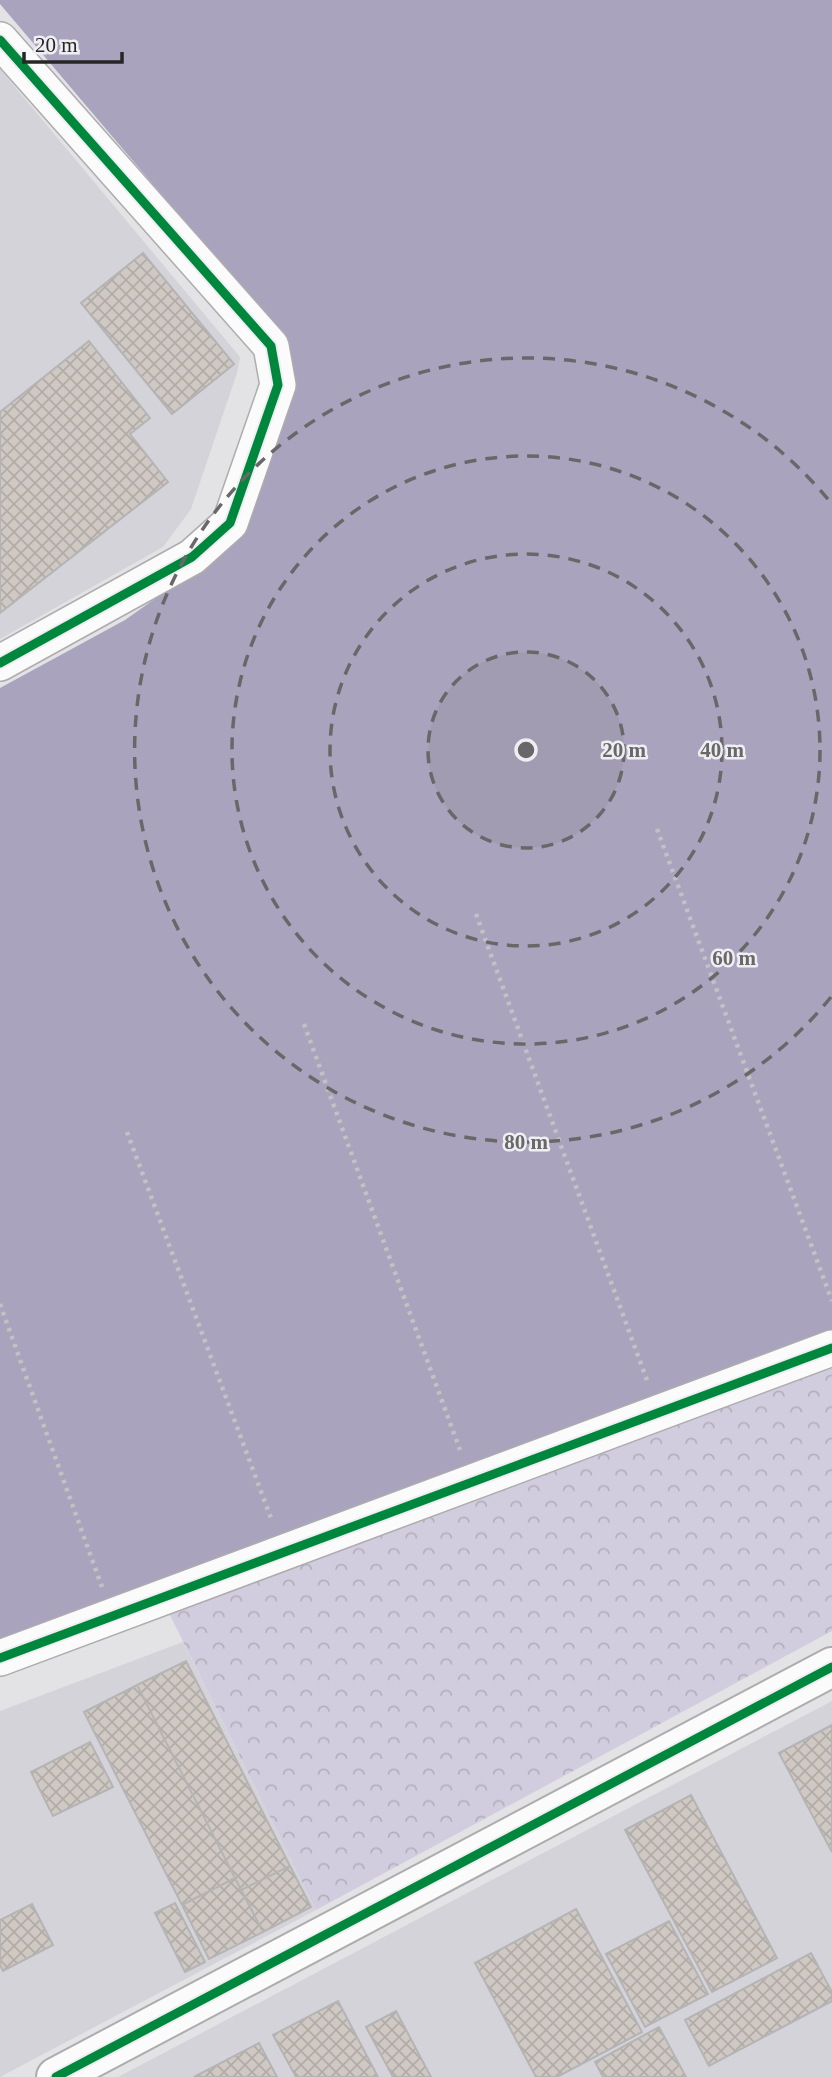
<svg xmlns="http://www.w3.org/2000/svg" width="832" height="2077" viewBox="0 0 832 2077" font-family="Georgia,serif">
	<style>
		.built { fill: #d5d3da }
		.forest { fill: url(#forest-crowns) }
		.water { fill: #aaa3be }
		.building { fill: url(#building-cross-hatch); stroke: #b5b4b5; stroke-width: 2 }
		.lines { fill: none; stroke-linecap: round; stroke-linejoin: round }
		.minor-casing { stroke: #adacae; stroke-width: 38 }
		.tertiary-casing { stroke: #adacae; stroke-width: 42 }
		.path { stroke: #c2c2c3; stroke-width: 4.5; stroke-dasharray: 3.5 5; stroke-linecap: butt }
		.minor { stroke: #fbfbfb; stroke-width: 35 }
		.tertiary { stroke: #fbfbfb; stroke-width: 38 }
		.cycleway-casing { stroke: #efeef2; stroke-width: 13 }
		.cycleway { stroke: #00873e; stroke-width: 9 }
		.ring { fill: none; stroke: #686869; stroke-width: 3.5; stroke-dasharray: 12 9 }
		.centre { fill: #686869; stroke: #efeef2; stroke-width: 3.5 }
		.ring-label { font-size: 21px; text-anchor: middle; font-weight: bold; fill: #686869; stroke: #efeef2; stroke-width: 5; stroke-linejoin: round; paint-order: stroke }
	</style>
	<defs>
		<pattern id="forest-crowns" width="20" height="18" patternUnits="userSpaceOnUse" patternTransform="scale(1.75)"><rect width="20" height="18" fill="#d1cdde"/><path d="M2 6a3 3 0 1 1 6 0M12 15a3 3 0 1 1 6 0" fill="none" stroke="#b3b0be"/></pattern>
		<pattern id="building-cross-hatch" width="8" height="8" patternUnits="userSpaceOnUse" patternTransform="scale(1.75)"><rect width="8" height="8" fill="#cfc8c3"/><path d="M0 0l8 8M0 8l8-8" fill="none" stroke="#b2aca8"/></pattern>
	</defs>
	<rect width="100%" height="100%" fill="#e3e2e4"/>
	<path class="built" d="M0 69 240 357 237 373 191 509 163 547 0 639Z
		M183 1642 316 1910 0 2077V1711Z
		M832 1701V2077H118Z"/>
	<path class="forest" d="M832 1361V1631L316 1910 168 1611Z"/>
	<path class="water" d="M0 0H832V1339L0 1644V688L125 620 231 545 295 386 206 247 0 4Z"/>
	<path class="building" d="M143 253 234 364 172 414 81 303Z
		M89 341 150 418 130 434 168 482 0 613V412Z
		M186 1661 290 1866 241 1890 137 1685Z
		M137 1685 235 1878 182 1905 84 1712Z
		M832 1725V1852L779 1753Z
		M90 1742 113 1787 53 1816 31 1772Z
		M691 1795 777 1958 712 1992 625 1830Z
		M290 1866 311 1907 263 1932 241 1890Z
		M235 1878 263 1932 209 1959 182 1905Z
		M175 1903 205 1962 185 1972 155 1913Z
		M32 1904 53 1945 3 1971 0 1965V1920Z
		M576 1909 642 2032 557 2077H536L475 1963Z
		M669 1921 708 1994 645 2027 606 1954Z
		M811 1953 832 1992V2001L709 2066 685 2020Z
		M338 2001 378 2077H296L273 2035Z
		M396 2011 431 2077H393L366 2027Z
		M659 2027 686 2077H603L595 2062Z
		M259 2043 277 2077H194Z"/>
	<g class="lines">
		<g class="minor-casing">
			<path id="minor" d="M0 40 271 346 278 385 230 523 192 557 0 663
				M0 1658 832 1348"/>
		</g>
		<g class="tertiary-casing">
			<path id="tertiary" d="M56 2077 832 1667"/>
		</g>
		<path class="path" d="M657 829 832 1301
			M476 914 648 1383
			M304 1024 460 1450
			M127 1132 272 1521
			M0 1304 102 1587"/>
		<use href="#minor" class="minor"/>
		<use href="#tertiary" class="tertiary"/>
		<g class="cycleway-casing">
			<path id="cycleway" d="M0 40 271 346 278 385 230 523 192 557 0 663
				M0 1658 832 1348
				M56 2077 832 1667"/>
		</g>
		<use href="#cycleway" class="cycleway"/>
	</g>
	<circle cx="526" cy="750" r="98" fill="#686869" fill-opacity=".12"/>
	<g class="ring">
		<circle cx="526" cy="750" r="98"/>
		<circle cx="526" cy="750" r="196"/>
		<circle cx="526" cy="750" r="294"/>
		<path d="M831 997A392 392 0 1 1 831 503"/>
	</g>
	<circle cx="526" cy="750" r="10" class="centre"/>
	<g class="ring-label">
		<text x="624" y="757">20 m</text>
		<text x="722" y="757">40 m</text>
		<text x="734" y="965">60 m</text>
		<text x="526" y="1149">80 m</text>
	</g>
	<path d="M24 52v10h98v-10" fill="none" stroke="#262627" stroke-width="3.5"/>
	<text x="35" y="52" font-size="21" fill="#262627" stroke="#efeef2" stroke-width="5" paint-order="stroke">20 m</text>
</svg>
